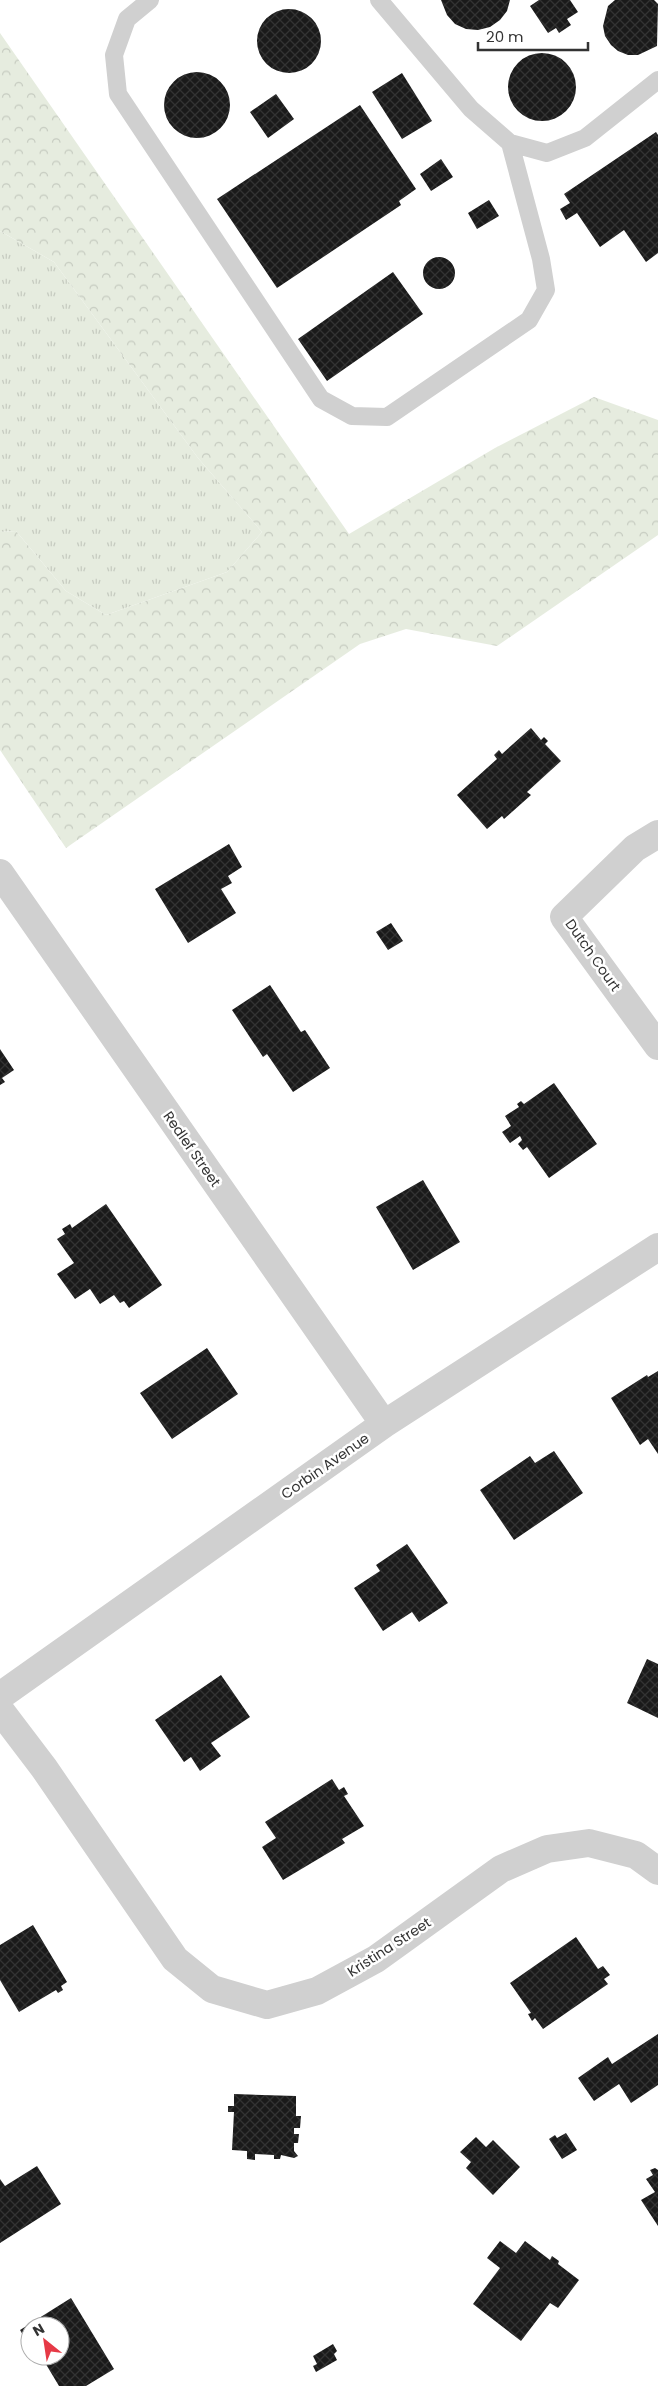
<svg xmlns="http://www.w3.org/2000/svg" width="658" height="2386" viewBox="0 0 658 2386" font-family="Poppins,sans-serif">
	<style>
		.grass { fill: url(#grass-tufts) }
		.forest { fill: url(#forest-crowns) }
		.building { fill: url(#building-cross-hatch) }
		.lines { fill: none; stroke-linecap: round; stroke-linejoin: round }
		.service { stroke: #d0d0d0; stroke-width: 18 }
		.minor { stroke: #d0d0d0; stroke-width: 28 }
		.labels { text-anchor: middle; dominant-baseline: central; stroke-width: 5; stroke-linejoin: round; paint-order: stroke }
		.street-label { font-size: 14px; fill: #333; stroke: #fff }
	</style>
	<defs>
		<pattern id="grass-tufts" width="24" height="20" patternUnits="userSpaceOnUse" patternTransform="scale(1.25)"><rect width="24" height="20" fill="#e6ecdf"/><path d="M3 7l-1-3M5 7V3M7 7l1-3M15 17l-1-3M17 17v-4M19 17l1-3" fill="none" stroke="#c6cbc0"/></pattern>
		<pattern id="forest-crowns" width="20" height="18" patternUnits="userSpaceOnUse" patternTransform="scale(1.25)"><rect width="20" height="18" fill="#e6ecdf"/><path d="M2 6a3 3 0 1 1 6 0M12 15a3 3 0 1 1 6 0" fill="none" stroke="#c6cbc0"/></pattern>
		<pattern id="building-cross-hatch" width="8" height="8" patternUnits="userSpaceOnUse" patternTransform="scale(1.25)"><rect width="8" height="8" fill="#1a1a1a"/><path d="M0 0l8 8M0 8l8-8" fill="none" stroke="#333"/></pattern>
	</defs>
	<rect width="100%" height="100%" fill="#fff"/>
	<path class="grass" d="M0 231 54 262 198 458 262 532 227 572 106 615 66 591 16 531 0 532Z"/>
	<path class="forest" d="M0 33 349 534 495 448 594 397 658 420V535L497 646 406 629 360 644 66 848 0 750V532L16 531 66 591 106 615 227 572 262 532 198 458 54 262 0 231Z"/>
	<path class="building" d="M441 0H510L507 11 500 20 490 27 478 30 466 29 455 24 447 15Z
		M539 0H570L578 12 567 19 571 25 559 33 556 28 548 33 530 6Z
		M615 0H654L658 4 657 46 638 55H628L618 51 611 45 605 36 603 26 608 6Z
		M257 41a32 32 0 1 1 64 0a32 32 0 1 1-64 0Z
		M508 87a34 34 0 1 1 68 0a34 34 0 1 1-68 0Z
		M164 105a33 33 0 1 1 66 0a33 33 0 1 1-66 0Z
		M402 73 432 121 402 139 372 92Z
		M276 94 294 119 268 138 250 112Z
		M360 105 416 189 399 201 401 205 277 288 217 199Z
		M656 132 658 135V253L646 262 624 230 600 247 577 213 566 220 560 209 570 203 564 194Z
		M441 159 453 177 431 191 420 174Z
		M489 200 499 216 477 229 468 213Z
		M423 273a16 16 0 1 1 32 0a16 16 0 1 1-32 0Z
		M393 272 423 314 327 381 298 339Z
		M531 728 541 740 544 737 548 741 545 744 561 761 527 792 531 795 504 819 502 816 487 829 457 795 497 759 494 755 499 750 502 754Z
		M229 844 242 867 228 876 232 883 221 889 236 913 188 943 155 889Z
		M391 923 403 941 388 950 376 932Z
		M270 985 301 1032 305 1030 330 1068 293 1092 267 1054 263 1057 232 1010Z
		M0 1049 14 1070 2 1078 5 1082 0 1085Z
		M554 1083 597 1144 549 1178 527 1147 523 1150 518 1144 522 1140 520 1136 510 1143 502 1132 511 1126 505 1116 519 1107 517 1104 521 1101 524 1104Z
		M423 1180 460 1242 413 1270 376 1207Z
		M106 1204 162 1285 129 1308 124 1301 120 1303 114 1295 100 1304 90 1289 75 1299 57 1274 74 1263 57 1239 65 1234 62 1229 70 1224 72 1228Z
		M207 1348 238 1394 172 1439 140 1393Z
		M658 1371V1454L648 1439 640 1445 611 1398 647 1375 648 1377Z
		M554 1451 583 1493 514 1540 480 1490 530 1456 535 1463Z
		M407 1544 448 1603 419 1622 412 1612 383 1631 354 1588 380 1571 376 1565Z
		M647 1659 658 1664V1718L627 1703Z
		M221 1675 250 1717 211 1743 221 1756 200 1771 191 1757 184 1762 155 1720Z
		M332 1779 339 1790 344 1787 348 1794 344 1796 364 1826 342 1839 345 1843 283 1880 262 1847 276 1838 265 1822Z
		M33 1925 67 1982 61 1986 63 1990 58 1993 56 1990 19 2012 0 1980V1945Z
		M576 1937 598 1969 603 1966 610 1975 604 1979 608 1984 543 2029 535 2018 532 2021 528 2014 531 2013 510 1983Z
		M658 2034V2085L631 2103 619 2084 594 2101 578 2078 608 2057 612 2064Z
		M234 2094 296 2096V2116H301L300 2128H294V2134H299L298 2143H294V2151L298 2156 294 2158 281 2155 280 2159H274V2155L255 2154V2160L247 2159V2151L232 2150 234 2112H228V2106H234Z
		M566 2133 577 2150 562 2159 549 2139 555 2135 557 2138Z
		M476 2137 486 2147 493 2140 520 2167 493 2195 466 2168 471 2162 460 2152Z
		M37 2166 61 2204 0 2243V2179L5 2186Z
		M655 2168 658 2170V2226L641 2200 655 2192 646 2179 653 2175 650 2170Z
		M500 2241 516 2253 525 2241 550 2260 552 2256 559 2261 558 2264 579 2280 558 2308 550 2303 521 2341 473 2304 500 2268 487 2258Z
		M71 2298 114 2369 86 2386H59L41 2356H60V2326H30V2347L20 2330Z
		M333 2344 337 2351 334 2354 337 2360 316 2372 313 2366 317 2364 313 2356Z"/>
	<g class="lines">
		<path class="service" d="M150 0 127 19 114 55 118 94 321 399 352 416 387 417 529 320 546 290 541 259 510 143
			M379 0 471 109 510 143 547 153 585 138 658 80"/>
		<path class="minor" d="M658 834 635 848 564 917 658 1046
			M0 873 384 1424
			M0 1696 384 1424 658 1247
			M0 1710 44 1768 175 1959 212 1989 267 2005 317 1991 376 1959 501 1869 547 1849 589 1843 636 1855 658 1871"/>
	</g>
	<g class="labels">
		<g class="street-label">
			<text transform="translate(593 955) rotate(55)">Dutch Court</text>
			<text transform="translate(192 1149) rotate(55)">Redlef Street</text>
			<text transform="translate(325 1466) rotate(-35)">Corbin Avenue</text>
			<text transform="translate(389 1947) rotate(-33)">Kristina Street</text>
		</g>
	</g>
	<g transform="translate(45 2341) rotate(330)"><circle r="24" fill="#ffffff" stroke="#adadad"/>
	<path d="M0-4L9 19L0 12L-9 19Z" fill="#e63946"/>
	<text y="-8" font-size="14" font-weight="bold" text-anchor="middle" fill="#333333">N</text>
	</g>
	<path d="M478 42v8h110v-8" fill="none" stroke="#333333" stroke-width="2.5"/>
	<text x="486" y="42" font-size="15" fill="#333333" stroke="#ffffff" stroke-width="4" paint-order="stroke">20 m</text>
</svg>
